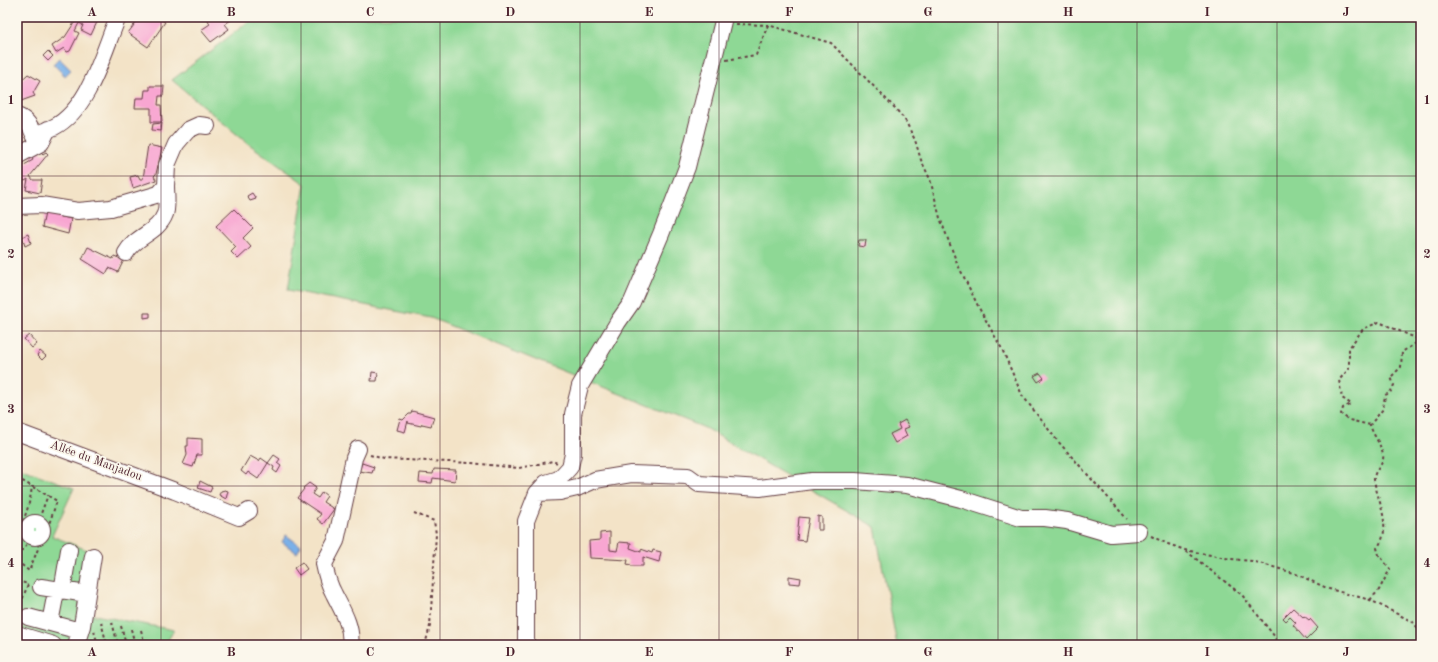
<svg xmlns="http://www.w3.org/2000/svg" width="1438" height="662" viewBox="0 0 1438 662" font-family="'Old Standard TT',serif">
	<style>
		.green { fill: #8ed895; stroke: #6c7c60 }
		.water { fill: #7ab0e8; stroke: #62688a }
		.building { fill: #f8a6d1 }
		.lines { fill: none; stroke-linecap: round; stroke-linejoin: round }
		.minor-casing { stroke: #633c42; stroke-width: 18 }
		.path { stroke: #633c42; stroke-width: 2; stroke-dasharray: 3 3; stroke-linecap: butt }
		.minor { stroke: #fff; stroke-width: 16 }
		.grid { fill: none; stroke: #4a1f2b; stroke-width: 1; stroke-opacity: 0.55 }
		.labels { text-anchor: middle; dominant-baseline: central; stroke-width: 3.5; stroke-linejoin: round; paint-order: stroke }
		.street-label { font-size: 12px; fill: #4a1f2b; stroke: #fbf7ec }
		.neatline { fill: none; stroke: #4a1f2b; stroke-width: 1.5 }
		.grid-label { font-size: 13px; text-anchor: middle; font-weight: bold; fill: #4a1f2b }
	</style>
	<rect width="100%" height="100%" fill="#fbf7ec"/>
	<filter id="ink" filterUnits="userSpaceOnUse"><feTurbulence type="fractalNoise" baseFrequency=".025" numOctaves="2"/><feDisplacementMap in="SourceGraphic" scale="8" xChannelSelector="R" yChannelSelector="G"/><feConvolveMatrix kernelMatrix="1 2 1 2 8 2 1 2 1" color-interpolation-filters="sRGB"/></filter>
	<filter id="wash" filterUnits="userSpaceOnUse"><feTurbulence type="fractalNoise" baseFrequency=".012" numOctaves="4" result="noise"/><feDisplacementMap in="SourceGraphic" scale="16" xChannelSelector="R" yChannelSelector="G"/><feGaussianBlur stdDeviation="0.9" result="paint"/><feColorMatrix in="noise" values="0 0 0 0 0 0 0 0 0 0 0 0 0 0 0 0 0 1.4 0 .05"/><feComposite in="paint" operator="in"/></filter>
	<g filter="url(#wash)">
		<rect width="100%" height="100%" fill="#f3e3c7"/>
		<path class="green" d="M255 17H1421V645H897L875 527 705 428 431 318 288 290 305 184 246 142 172 80Z
			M17 467 74 488 52 536 97 554 84 613 174 630 165 645H17Z"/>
		<path class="water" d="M59 58 71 70 65 76 53 64Z
			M286 535 301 546 297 553 282 542Z"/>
		<g id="blocks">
			<path class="building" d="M78 17 86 19 92 17 98 20 91 35 81 30 83 25 79 23 75 31 79 33 70 51 67 52 64 48 56 53 52 46 65 37Z
				M140 17H157L165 22 148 47 128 33Z
				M212 17H235L225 24 229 29 211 42 201 30 210 24 208 20Z
				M48 51 53 56 48 61 43 56Z
				M28 74 40 81 33 93 35 96 21 101 17 92V84Z
				M150 86H164L163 96H159L158 105H161L162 122H151V108H135L136 98H144L145 90H150Z
				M162 123 161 131 152 130 153 124Z
				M148 145 162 148 156 174 154 176 156 180 133 188 130 177 138 175 140 179H143Z
				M38 149 43 154 46 152 48 154 30 176 33 180H42L40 193 26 190 28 179 25 181 17 175V163L21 160 24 165 33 160 30 154Z
				M252 193 256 199 250 201 247 196Z
				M234 209 253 228 243 238 251 247 238 259 231 252 236 247 216 226Z
				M45 213 71 219 68 234 42 227Z
				M28 234 31 243 25 246 22 237Z
				M859 240H866L865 247 858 246Z
				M88 247 113 259 114 256 124 260 118 272 109 268 106 274 82 259Z
				M144 313H150V317L144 318Z
				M29 335 37 344 32 348 24 339Z
				M40 351 46 356 42 360 37 355Z
				M372 372 378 373 377 381H371Z
				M1040 373 1044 378 1038 382 1034 376Z
				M412 411 434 417 431 426 422 424 421 426 408 423V421L405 432 397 430 400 419 403 420 409 414H411Z
				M905 420 909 427 904 429 907 436 895 443 890 434 900 429 898 424Z
				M188 438 202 439V455H197L193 467 183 464 187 455 186 446H188Z
				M274 455 280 459 277 463 281 466 277 473 273 470 274 467 268 463Z
				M250 456 259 461 261 458 268 463 258 479 248 472 246 475 241 471Z
				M362 463 374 467 372 473 359 471Z
				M434 469 456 470 455 481 433 478 432 483 419 482 420 473 433 474Z
				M200 481 212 487 210 492 198 488Z
				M309 483 316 488 312 494 318 498 322 492 327 496 323 502 334 509 323 524 317 519 321 514 297 498 304 489 303 488Z
				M225 490 228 491 226 499 219 495 221 491Z
				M818 516 822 517V530H818Z
				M799 517 809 518 805 541 797 540Z
				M610 532V550L617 551 619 542 631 543 630 548 641 552V549L652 553 653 550 661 552 659 562 643 557V566H631V565L627 564 628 560 590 558 589 541 600 540V533Z
				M302 562 307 569 299 575 294 568Z
				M789 576 801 578 800 584 789 583Z
				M1293 608 1303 617 1304 616 1309 620 1310 619 1318 628 1306 640 1293 625 1296 623 1290 617 1286 621 1283 618Z"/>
		</g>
	</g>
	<g filter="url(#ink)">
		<use href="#blocks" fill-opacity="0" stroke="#633c42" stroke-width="1"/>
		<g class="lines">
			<g class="minor-casing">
				<path id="minor" d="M17 116C26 119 31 126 34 135 41 132 48 130 54 127 90 108 103 52 118 17
					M17 156 41 143 48 129
					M17 206 41 205 78 211 111 208 159 194 166 186 167 165 176 144 188 130 199 125 207 126
					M126 253C135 236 158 233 165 214 168 207 166 194 166 186
					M17 432 175 491 239 517 249 511
					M537 493 560 492 577 488 595 480 631 474 688 476 699 484 760 488 812 481H855L907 485 961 499 1021 518H1045L1067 521 1111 534 1139 532
					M28 530a7 7 0 1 1 14 0a7 7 0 1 1-14 0Z
					M41 587 87 594
					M62 591 69 550
					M28 617 80 631
					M50 623 55 597
					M17 634 53 645
					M76 645 82 626 93 556
					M350 645C353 627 342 610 334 594 329 585 326 574 324 564L336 541 354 458 358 449
					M526 645V521L537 493 546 483 559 479 570 467 573 454V414L580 386 618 322 632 302 661 234 687 167 724 17"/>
			</g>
			<path class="path" d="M736 24 768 25 831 43 895 108 905 120 915 140 921 160 930 179 940 218 957 263 979 308 1002 349 1022 395 1056 439 1127 519
				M726 60 756 55 768 25
				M1370 425 1349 420 1341 414 1343 408 1351 404 1342 398 1339 380 1349 369V348L1363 329 1379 322 1420 340
				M370 455 384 459 471 463 519 468 553 461 557 463
				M17 478 57 501 49 524 42 531
				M17 492 19 479
				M414 513 434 521 436 534 430 626 425 645
				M37 524 48 495
				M17 532C26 517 30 503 32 486
				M1151 536 1168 544 1185 550 1231 559 1252 561 1294 573 1329 589 1370 600 1413 622 1421 632
				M1186 551 1242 595 1275 637 1277 645
				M17 556 33 537
				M17 561 29 571 38 549 39 536
				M17 581 28 584 20 606
				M17 596 23 597
				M1370 600 1379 590 1390 569 1379 555 1377 548C1393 528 1378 502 1374 480 1373 470 1385 465 1383 455 1381 444 1373 435 1370 425L1383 409 1385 395 1390 393 1394 385 1391 377 1401 367 1402 352 1421 340
				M101 622 107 645
				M112 622 118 645
				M121 626 126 645
				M131 629 135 645
				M141 630 145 645
				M94 631 98 645"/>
			<use href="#minor" class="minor"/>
		</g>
	</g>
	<path class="grid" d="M161 17V645M301 17V645M440 17V645M580 17V645M719 17V645M858 17V645M998 17V645M1137 17V645M1277 17V645M17 176H1421M17 331H1421M17 486H1421"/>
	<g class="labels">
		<g class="street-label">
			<text transform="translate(96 461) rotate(20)">Allée du Manjadou</text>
		</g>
	</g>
	<rect width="1438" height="662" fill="none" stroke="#fbf7ec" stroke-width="44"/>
	<rect x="22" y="22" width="1394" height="618" class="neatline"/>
	<g class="grid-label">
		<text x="92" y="16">A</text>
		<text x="231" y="16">B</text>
		<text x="370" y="16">C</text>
		<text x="510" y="16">D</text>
		<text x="649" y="16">E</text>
		<text x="789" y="16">F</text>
		<text x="928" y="16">G</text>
		<text x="1068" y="16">H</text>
		<text x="1207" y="16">I</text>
		<text x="1346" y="16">J</text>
		<text x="11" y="104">1</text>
		<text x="1427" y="104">1</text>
		<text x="11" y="258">2</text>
		<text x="1427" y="258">2</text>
		<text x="11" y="413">3</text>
		<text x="1427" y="413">3</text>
		<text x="11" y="567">4</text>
		<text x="1427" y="567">4</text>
		<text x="92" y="656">A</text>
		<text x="231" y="656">B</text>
		<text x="370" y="656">C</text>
		<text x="510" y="656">D</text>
		<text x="649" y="656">E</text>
		<text x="789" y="656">F</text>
		<text x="928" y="656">G</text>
		<text x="1068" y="656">H</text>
		<text x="1207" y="656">I</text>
		<text x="1346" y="656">J</text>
	</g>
</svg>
